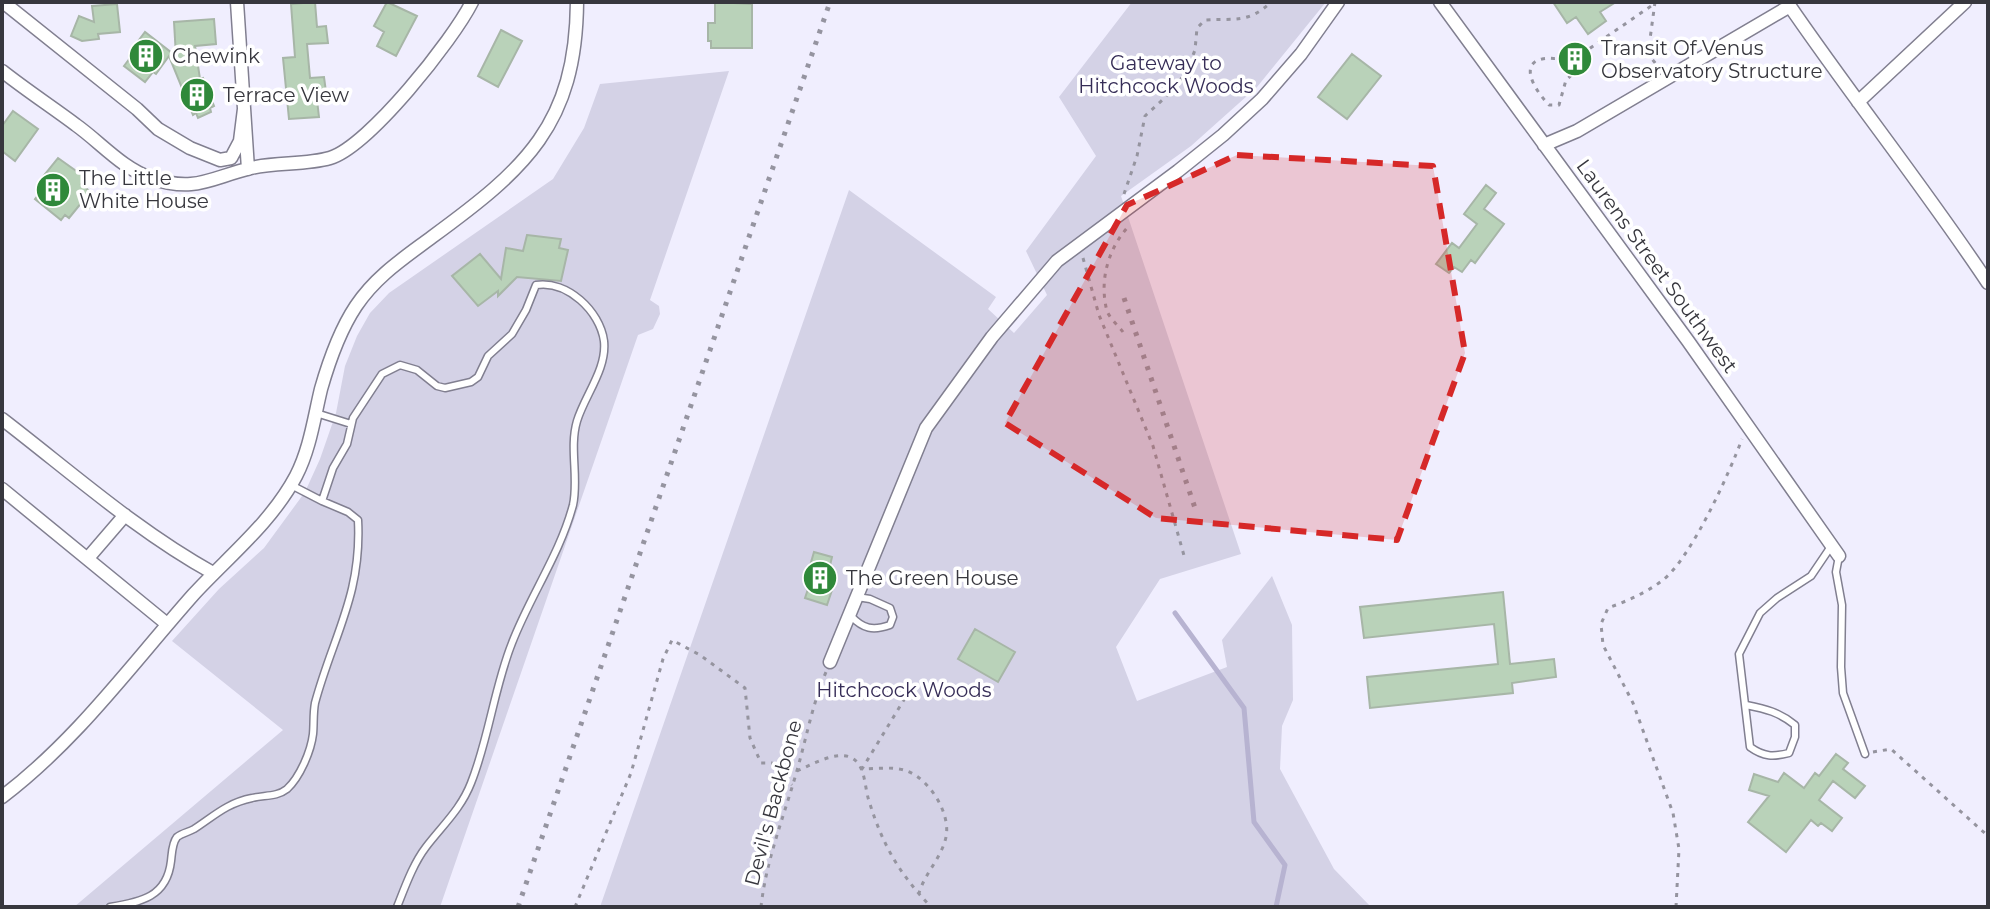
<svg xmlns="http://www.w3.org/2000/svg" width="1990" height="909" viewBox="0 0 1990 909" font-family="Montserrat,sans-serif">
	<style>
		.green { fill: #d4d2e6 }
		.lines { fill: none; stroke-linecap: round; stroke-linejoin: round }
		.stream { stroke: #b7b3d1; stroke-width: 5 }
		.building { fill: #b9d2b9; stroke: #a7b6a7; stroke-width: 2 }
		.service-casing { stroke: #817f90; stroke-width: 9 }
		.minor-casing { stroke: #817f90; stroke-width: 15 }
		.path { stroke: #95949f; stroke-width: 3; stroke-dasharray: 4 6; stroke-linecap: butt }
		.service { stroke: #fff; stroke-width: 6 }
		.minor { stroke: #fff; stroke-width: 12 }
		.rail { stroke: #9594a0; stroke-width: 5; stroke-dasharray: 4 8; stroke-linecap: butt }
		.marked { fill: #d62828; fill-opacity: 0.2; stroke: #d62828; stroke-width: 6; stroke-dasharray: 16 10; stroke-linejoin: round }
		.labels { text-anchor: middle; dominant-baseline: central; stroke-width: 7; stroke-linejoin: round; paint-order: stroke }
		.poi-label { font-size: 20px; fill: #37373e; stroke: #fff; text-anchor: start }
		.park-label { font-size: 20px; fill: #362d57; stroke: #fff }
		.street-label { font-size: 20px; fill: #37373e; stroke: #fff }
	</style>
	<rect width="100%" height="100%" fill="#f0eefe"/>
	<path class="green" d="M1132 2H1326L1257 87 1191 146 1121 196 1241 554 1160 579 1116 647 1137 701 1227 667 1222 640 1272 576 1292 625 1293 700 1282 726 1280 769 1334 869 1371 907H600L849 190 996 297 988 309 1014 333 1047 295 1026 251 1096 156 1059 97Z
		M729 71 650 300 659 306 660 314 653 329 638 335 440 907H74L283 730 172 641 219 589 264 548 305 492 320 459 336 413 345 366 357 336 370 313 389 293 553 179 584 128 600 84Z"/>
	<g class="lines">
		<path class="stream" d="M1175 613 1244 708 1254 822 1285 865 1276 907"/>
	</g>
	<path class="building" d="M315 2 317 27 326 26 328 43 307 44 310 78 324 77 327 99 317 100 319 117 289 119 283 58 295 57 291 4Z
		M387 2 417 16 396 56 377 46 384 32 374 26Z
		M715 2 752 4V48H711V41H708V23H715Z
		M1553 2H1616L1600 12 1606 21 1588 34 1576 17 1567 23Z
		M117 4 120 32 98 34 99 39 82 41 71 36 79 16 94 22 92 6Z
		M214 19 216 44 195 46 200 79 203 78 214 106 210 108 211 112 198 118 196 113 193 115 169 56 156 74 153 72 145 82 124 66 139 46 136 44 145 32 176 56 174 22Z
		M501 30 522 41 498 87 478 76Z
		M1352 54 1381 76 1347 119 1318 97Z
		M13 111 38 129 15 161 2 151V126Z
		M58 158 86 178 81 184 98 198 89 208 82 202 69 218 65 215 61 220 35 199 47 184 41 179Z
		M1486 185 1496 193 1484 209 1504 224 1475 263 1471 260 1462 272 1454 267 1449 273 1436 264 1452 243 1459 248 1477 224 1464 214Z
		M527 235 561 239 559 248 568 250 561 281 517 277 498 296V291L478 306 452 276 480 254 501 279 506 248 523 251Z
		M814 552 832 557 827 578 835 581 827 605 805 598 812 577 807 576Z
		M1503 592 1510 664 1554 659 1556 677 1512 683 1513 693 1370 708 1367 677 1498 664 1494 624 1364 638 1360 607Z
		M975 629 1015 652 998 682 958 659Z
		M1836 754 1848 763 1843 769 1865 786 1855 798 1833 781 1819 800 1842 818 1832 831 1821 823 1818 826 1811 820 1786 852 1748 822 1769 796 1749 790 1754 774 1778 782 1784 773 1804 788 1815 773 1819 776Z"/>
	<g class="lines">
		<g class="service-casing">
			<path id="service" d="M316 413 351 424
				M291 485 322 501
				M1839 556 1836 572 1842 605 1841 667 1843 693 1865 754
				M851 616C863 629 873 631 890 625L893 617 890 608 870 599 857 597
				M1746 705C1766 709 1779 712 1795 725V737L1789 753C1773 757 1764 757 1750 747L1739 654 1760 613 1777 598 1811 576 1832 545
				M110 907C141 902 167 897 171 861 172 853 172 843 177 837 182 833 189 832 194 829 214 816 227 803 252 798 264 795 277 797 287 789 300 777 311 751 313 734 314 724 313 714 315 703 333 636 362 595 358 520L348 512 322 501 333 468 347 444 353 418 382 374 400 365 417 370 437 386 445 388 471 382 478 377 488 356 512 334 526 310 536 285C567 280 600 311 604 341 607 369 585 395 577 421 569 448 579 478 573 505 560 554 530 596 512 643 494 688 489 738 471 783 461 809 442 826 426 847 413 864 405 887 397 907"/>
		</g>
		<g class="minor-casing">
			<path id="minor" d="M3 2 137 109 158 129 190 148 220 160 231 158 240 141 244 109
				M237 2 248 169
				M1440 2 1688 341 1839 556
				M1787 2C1852 97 1924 187 1988 283
				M2 71C26 90 52 107 76 125 100 142 123 169 151 178 195 193 210 178 251 168 276 162 306 165 330 158 369 146 453 40 472 2
				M1858 102 1965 2
				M1544 145 1577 131 1790 6
				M2 419C71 472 137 531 213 573
				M2 489 167 624
				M88 558 125 515
				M830 662 926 428 992 337 1057 261 1178 171 1223 135 1262 99 1301 54 1338 2
				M2 797C77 740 131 665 193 595 228 557 271 523 296 476 310 449 314 418 321 389 329 361 340 330 356 306 376 276 404 258 432 237 525 169 576 125 577 2"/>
		</g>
		<path class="path" d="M1655 2 1648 54 1656 64
			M1583 53 1587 61 1566 80 1559 105H1549C1540 96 1516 65 1542 59 1549 57 1554 60 1561 57 1566 54 1571 48 1576 44L1583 53 1654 4
			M1562 56 1573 71
			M1124 194 1137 156 1145 116 1172 91 1187 71 1195 50 1197 28 1205 20C1234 18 1248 24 1271 2
			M1083 258 1099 315 1153 446 1185 559
			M1123 332C1118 325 1110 319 1107 311 1099 281 1108 249 1128 227
			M905 698 862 769C876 769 894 766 907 771 929 779 951 813 946 837 942 857 925 873 919 893
			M1873 752 1891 749 1988 836
			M797 771C811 765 835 751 850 757 866 764 864 786 869 801 883 846 899 873 931 907
			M575 907 631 773 663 659 672 640 700 655 745 688 750 738 761 763H772L792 785
			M761 907C766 861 783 819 796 774 806 740 812 705 826 672
			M1676 907 1679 849 1673 813 1633 703 1603 645 1601 624 1608 608C1627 601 1646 593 1663 580 1691 558 1729 474 1742 439"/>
		<use href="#service" class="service"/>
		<use href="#minor" class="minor"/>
		<path class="rail" d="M1124 298 1195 508
			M518 907 830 2"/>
	</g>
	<path class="marked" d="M1237 155 1433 166 1465 353 1397 540 1156 518 1005 423 1127 205Z"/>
	<defs>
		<g id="building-disc" transform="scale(1.8)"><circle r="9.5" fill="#2f893a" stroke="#fff"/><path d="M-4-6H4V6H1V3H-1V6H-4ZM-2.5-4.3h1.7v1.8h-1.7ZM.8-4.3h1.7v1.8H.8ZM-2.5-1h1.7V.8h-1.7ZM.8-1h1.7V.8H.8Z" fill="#fff"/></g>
	</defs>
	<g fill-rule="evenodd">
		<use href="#building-disc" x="146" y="56"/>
		<use href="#building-disc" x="1575" y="59"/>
		<use href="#building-disc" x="197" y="95"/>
		<use href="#building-disc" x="53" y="190"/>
		<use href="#building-disc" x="820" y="578"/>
	</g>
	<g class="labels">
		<g class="poi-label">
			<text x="1601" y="48">Transit Of Venus<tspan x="1601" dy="23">Observatory Structure</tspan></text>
			<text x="172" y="56">Chewink</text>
			<text x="223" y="95">Terrace View</text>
			<text x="79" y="178">The Little<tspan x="79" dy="23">White House</tspan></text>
			<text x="846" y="578">The Green House</text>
		</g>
		<g class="park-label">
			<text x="1166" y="63">Gateway to<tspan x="1166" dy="23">Hitchcock Woods</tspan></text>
			<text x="904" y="690">Hitchcock Woods</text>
		</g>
		<g class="street-label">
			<text transform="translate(1657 266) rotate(54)">Laurens Street Southwest</text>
			<text transform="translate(773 803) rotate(-75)">Devil's Backbone</text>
		</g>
	</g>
	<rect width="1990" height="909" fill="none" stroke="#37373e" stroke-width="8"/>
</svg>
